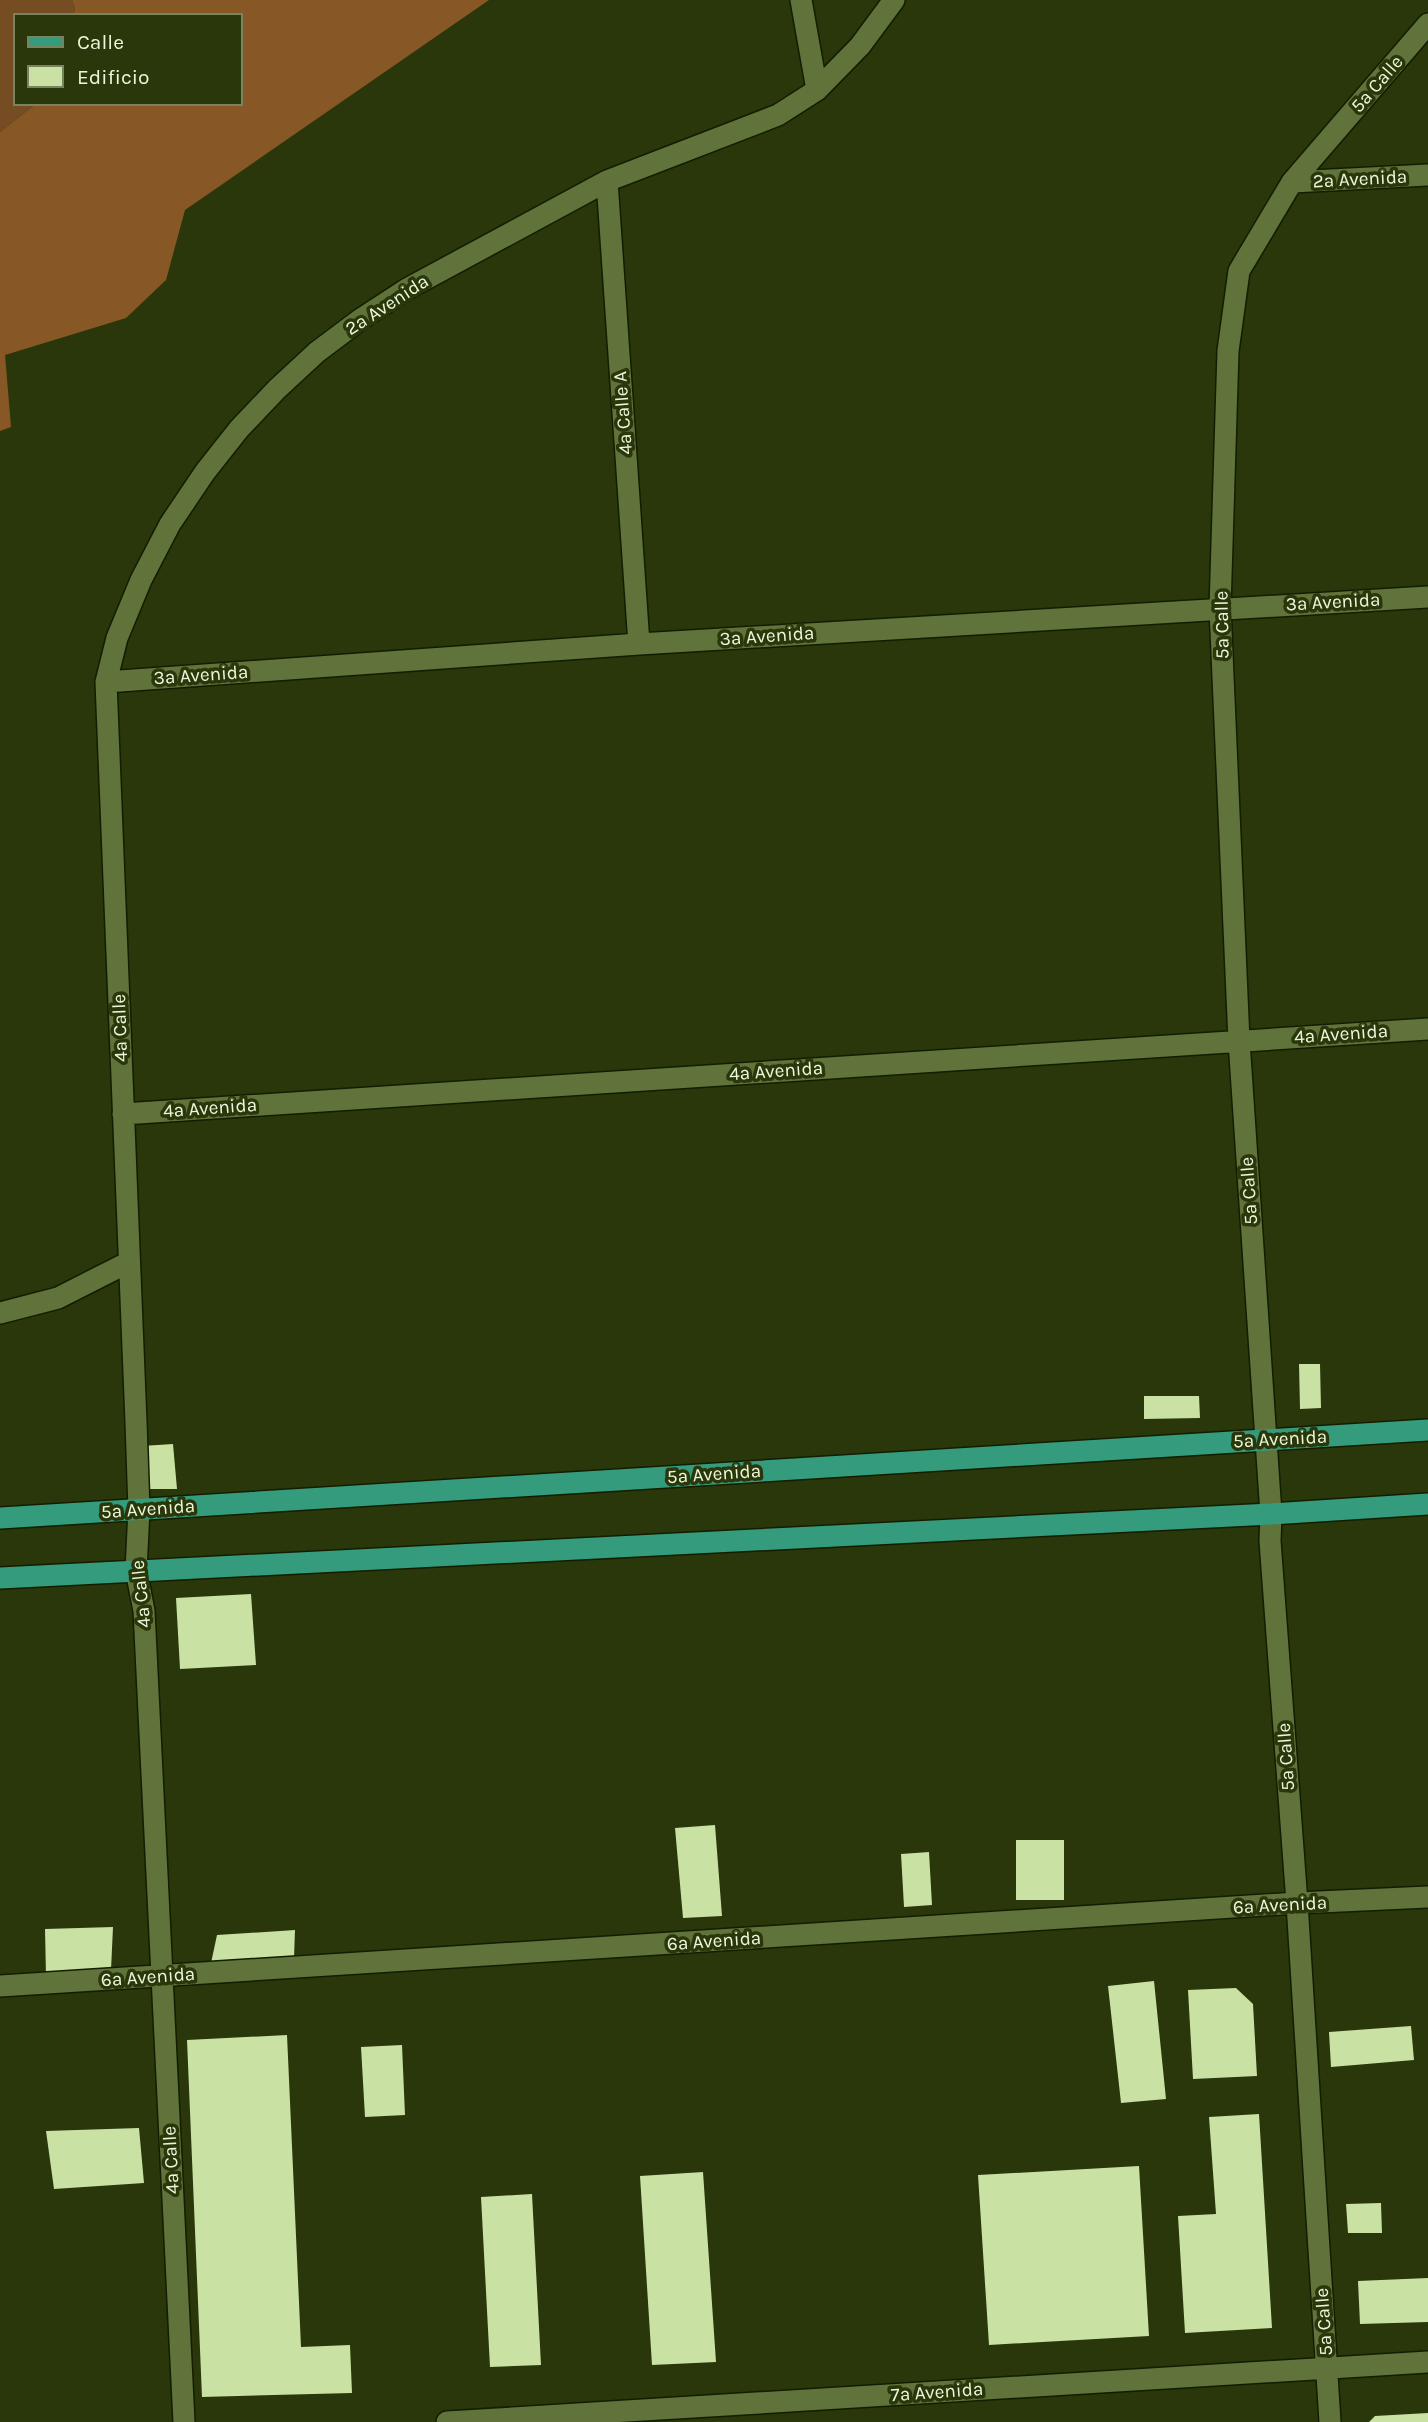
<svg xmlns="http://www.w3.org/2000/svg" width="1428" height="2422" viewBox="0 0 1428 2422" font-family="Karla,sans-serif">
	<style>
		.green { fill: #764d22 }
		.forest { fill: #875825 }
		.building { fill: #cae1a4 }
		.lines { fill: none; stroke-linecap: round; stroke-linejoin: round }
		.minor-casing { stroke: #141d01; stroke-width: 24 }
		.major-casing { stroke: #141d01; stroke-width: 24 }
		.minor { stroke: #5f733b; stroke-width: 21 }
		.major { stroke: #349c7d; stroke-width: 21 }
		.labels { text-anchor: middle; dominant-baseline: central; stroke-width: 7; stroke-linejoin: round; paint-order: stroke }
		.street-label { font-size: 19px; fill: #ebf7d9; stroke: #29370b }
	</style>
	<rect width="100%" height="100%" fill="#29370b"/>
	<path class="green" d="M0 0H72L75 9 73 16H16V103H37L0 132Z"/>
	<path class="forest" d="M72 0H489L185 210 166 280 126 318 5 355 11 427 0 431V132L37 103H240V16H73L75 9Z"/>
	<path class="building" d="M1299 1364H1320L1321 1408 1300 1409Z
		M1144 1396H1199L1200 1418 1144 1419Z
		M173 1444 177 1489H142V1446Z
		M251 1594 256 1665 180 1669 176 1598Z
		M715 1825 722 1916 683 1918 675 1828Z
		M1016 1840H1064V1900H1016Z
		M929 1852 932 1905 904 1907 901 1854Z
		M113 1927 111 1970 46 1976 45 1929Z
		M295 1930 294 1958 211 1963 217 1935Z
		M1154 1981 1166 2099 1121 2103 1108 1986Z
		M1236 1988 1253 2004 1257 2076 1193 2079 1188 1990Z
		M1411 2026 1414 2060 1331 2067 1329 2032Z
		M287 2035 301 2347 350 2345 352 2393 202 2397 187 2040Z
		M402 2045 405 2115 365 2117 361 2047Z
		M1259 2114 1272 2328 1185 2333 1178 2216 1216 2214 1209 2117Z
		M139 2128 144 2183 54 2189 46 2131Z
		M1139 2166 1149 2336 989 2345 978 2175Z
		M703 2172 716 2362 652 2365 640 2176Z
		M532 2194 541 2365 490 2367 481 2197Z
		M1381 2203 1382 2233H1348L1346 2204Z
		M1428 2278V2322L1360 2324 1358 2281Z
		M1428 2413V2422H1369L1375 2416Z"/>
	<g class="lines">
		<g class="minor-casing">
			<path id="minor" d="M801 0 817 90
				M607 181 639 644
				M1292 182 1428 175
				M106 682 639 644 1428 597
				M123 1114 1428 1029
				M0 1313 58 1298 129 1262
				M0 1986 1297 1903 1428 1897
				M184 2422 144 1611 136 1570 139 1510 136 1422 106 682 117 638 141 580 170 524 205 472 239 429 277 389 317 352 361 319 407 289 607 181 778 115 817 90 860 46 894 0
				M447 2422 1428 2362
				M1330 2422 1297 1903 1270 1541 1271 1514 1239 1041 1220 608 1228 351 1239 271 1292 182 1428 24"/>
		</g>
		<g class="major-casing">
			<path id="major" d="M0 1518 1428 1430
				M0 1578 1271 1514 1428 1504"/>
		</g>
		<use href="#minor" class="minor"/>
		<use href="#major" class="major"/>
	</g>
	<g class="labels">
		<g class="street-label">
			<text transform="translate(1377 84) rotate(-49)">5a Calle</text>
			<text transform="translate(1360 179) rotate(-3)">2a Avenida</text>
			<text transform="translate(387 305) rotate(-33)">2a Avenida</text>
			<text transform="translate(623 413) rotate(-94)">4a Calle A</text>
			<text transform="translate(1333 602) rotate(-3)">3a Avenida</text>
			<text transform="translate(1222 625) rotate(-91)">5a Calle</text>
			<text transform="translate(767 636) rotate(-4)">3a Avenida</text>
			<text transform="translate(201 675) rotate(-4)">3a Avenida</text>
			<text transform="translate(120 1028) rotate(-92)">4a Calle</text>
			<text transform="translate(1341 1034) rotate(-4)">4a Avenida</text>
			<text transform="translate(776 1071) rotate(-4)">4a Avenida</text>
			<text transform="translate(210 1108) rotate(-4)">4a Avenida</text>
			<text transform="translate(1249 1191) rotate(-94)">5a Calle</text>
			<text transform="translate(1280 1439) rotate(-3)">5a Avenida</text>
			<text transform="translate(714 1474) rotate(-4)">5a Avenida</text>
			<text transform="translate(148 1509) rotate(-4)">5a Avenida</text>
			<text transform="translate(141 1594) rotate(-96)">4a Calle</text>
			<text transform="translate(1286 1757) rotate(-94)">5a Calle</text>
			<text transform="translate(1280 1905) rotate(-3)">6a Avenida</text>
			<text transform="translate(714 1941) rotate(-4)">6a Avenida</text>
			<text transform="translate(148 1977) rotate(-4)">6a Avenida</text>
			<text transform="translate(171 2160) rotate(-93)">4a Calle</text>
			<text transform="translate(1324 2322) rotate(-94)">5a Calle</text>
			<text transform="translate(937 2392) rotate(-4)">7a Avenida</text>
		</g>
	</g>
	<rect x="14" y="14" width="228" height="91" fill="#29370b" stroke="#77845d" stroke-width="2"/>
	<rect x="28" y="37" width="35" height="10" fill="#349c7d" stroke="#77845d" stroke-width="2"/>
	<text x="77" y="49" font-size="21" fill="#ebf7d9">Calle</text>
	<rect x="28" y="66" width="35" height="21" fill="#cae1a4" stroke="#77845d" stroke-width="2"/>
	<text x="77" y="84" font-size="21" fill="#ebf7d9">Edificio</text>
</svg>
